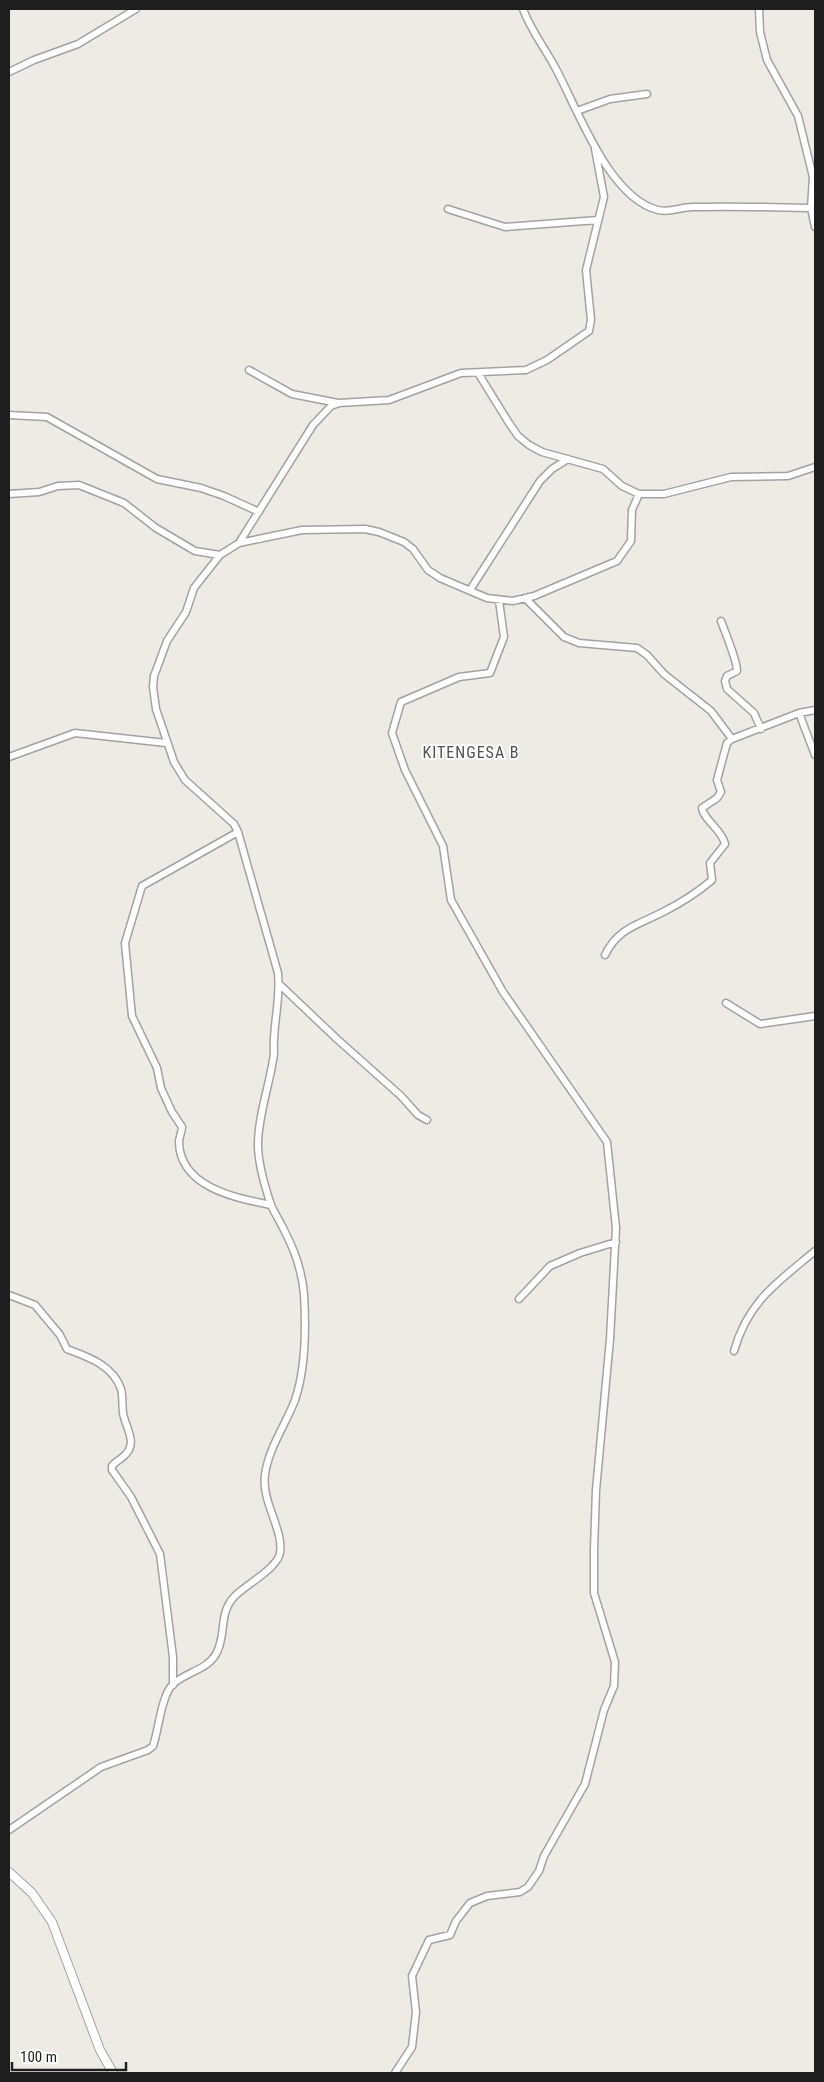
<svg xmlns="http://www.w3.org/2000/svg" width="824" height="2082" viewBox="0 0 824 2082" font-family="'Roboto Condensed',sans-serif">
	<style>
		.lines { fill: none; stroke-linecap: round; stroke-linejoin: round }
		.minor-casing { stroke: #a2a2a2; stroke-width: 9 }
		.tertiary-casing { stroke: #a2a2a2; stroke-width: 10 }
		.minor { stroke: #fff; stroke-width: 6 }
		.tertiary { stroke: #fff; stroke-width: 8 }
		.labels { text-anchor: middle; dominant-baseline: central; stroke-width: 4; stroke-linejoin: round; paint-order: stroke }
		.quarter-label { font-size: 16px; letter-spacing: 1px; fill: #515151; stroke: #fff }
	</style>
	<rect width="100%" height="100%" fill="#eeebe4"/>
	<g class="lines">
		<g class="minor-casing">
			<path id="minor" d="M523 9C531 31 545 48 556 69 578 110 609 198 658 210 670 213 681 207 692 207 732 206 771 207 811 208
				M759 9 760 32 767 60 798 116 813 177 811 208 815 227
				M9 72 34 60 78 44 136 9
				M577 111 610 99 647 94
				M448 209 505 227 598 220
				M249 370 292 394 338 403
				M478 373 509 423 518 436 529 445 542 452 603 469 622 486 639 494H664L731 477 788 476 815 467
				M9 415 47 417 157 479 201 488 224 496 259 512
				M9 494 39 492 58 486 79 485 124 503 156 528 195 551 220 555
				M239 543 313 425 331 406 339 403 389 400 461 373 526 370 547 360 589 331 591 320 586 270 604 197 595 149
				M470 590 540 481 552 469 568 459
				M525 598 564 637 579 643 637 648 647 655 664 674 711 711 732 739
				M721 621C725 632 737 660 737 671L727 676 725 681 727 689 754 713 761 729
				M799 713 815 755
				M9 757 75 733 166 743
				M238 832 142 886 125 943 132 1016 157 1068 161 1088 172 1112 182 1127C182 1132 179 1137 179 1142 180 1188 237 1198 271 1205
				M605 955C618 928 638 925 663 912 679 904 698 892 712 880L710 863 725 844C722 830 703 819 702 808L717 798 721 792 717 780 727 743 732 739 799 713 815 710
				M279 984 337 1039 401 1096 418 1115 427 1120
				M726 1003 760 1024 815 1016
				M9 1295 35 1305 60 1335 67 1349C88 1357 113 1365 121 1389 123 1396 122 1405 123 1413 125 1427 139 1443 124 1456 120 1460 116 1461 112 1466V1470L131 1497 160 1554 173 1657V1685
				M519 1299 550 1266 580 1253 616 1242
				M734 1351C748 1301 778 1282 815 1251
				M9 1830 101 1767 148 1750 153 1746C159 1729 161 1696 173 1684 186 1672 207 1670 216 1654 227 1635 218 1614 234 1597 245 1585 277 1569 280 1553 284 1530 261 1501 265 1475 268 1449 286 1424 295 1400 306 1368 306 1328 304 1294 302 1272 295 1251 285 1232 281 1223 275 1214 271 1205 265 1187 258 1164 258 1145 258 1115 270 1084 274 1054 272 1027 281 1000 278 973L238 832 234 824 185 780 174 762 156 709 153 687 154 676 167 641 186 612 194 588 220 555 239 543 302 530 365 529 379 532 404 542 413 549 428 570 440 578 487 598 513 601 534 596 617 561 631 541 632 510 639 494
				M395 2073 412 2047 416 2012 412 1976 429 1940 450 1935 456 1921 470 1903 487 1896 520 1892 528 1887 539 1871 544 1856 585 1784 604 1710 614 1686 615 1662 594 1593V1550L596 1490 610 1339 616 1228 607 1142 503 992 451 900 443 846 405 770 392 733 401 702 459 677 490 673 504 637 499 601"/>
		</g>
		<g class="tertiary-casing">
			<path id="tertiary" d="M9 1872 32 1893 52 1922 100 2050 113 2073"/>
		</g>
		<use href="#minor" class="minor"/>
		<use href="#tertiary" class="tertiary"/>
	</g>
	<g class="labels">
		<g class="quarter-label">
			<text x="471" y="752">KITENGESA B</text>
		</g>
	</g>
	<rect width="824" height="2082" fill="none" stroke="#1e1e1e" stroke-width="20"/>
	<path d="M12 2062v8h114v-8" fill="none" stroke="#1e1e1e" stroke-width="2.5"/>
	<text x="20" y="2062" font-size="15" fill="#1e1e1e" stroke="#ffffff" stroke-width="4" paint-order="stroke">100 m</text>
</svg>
